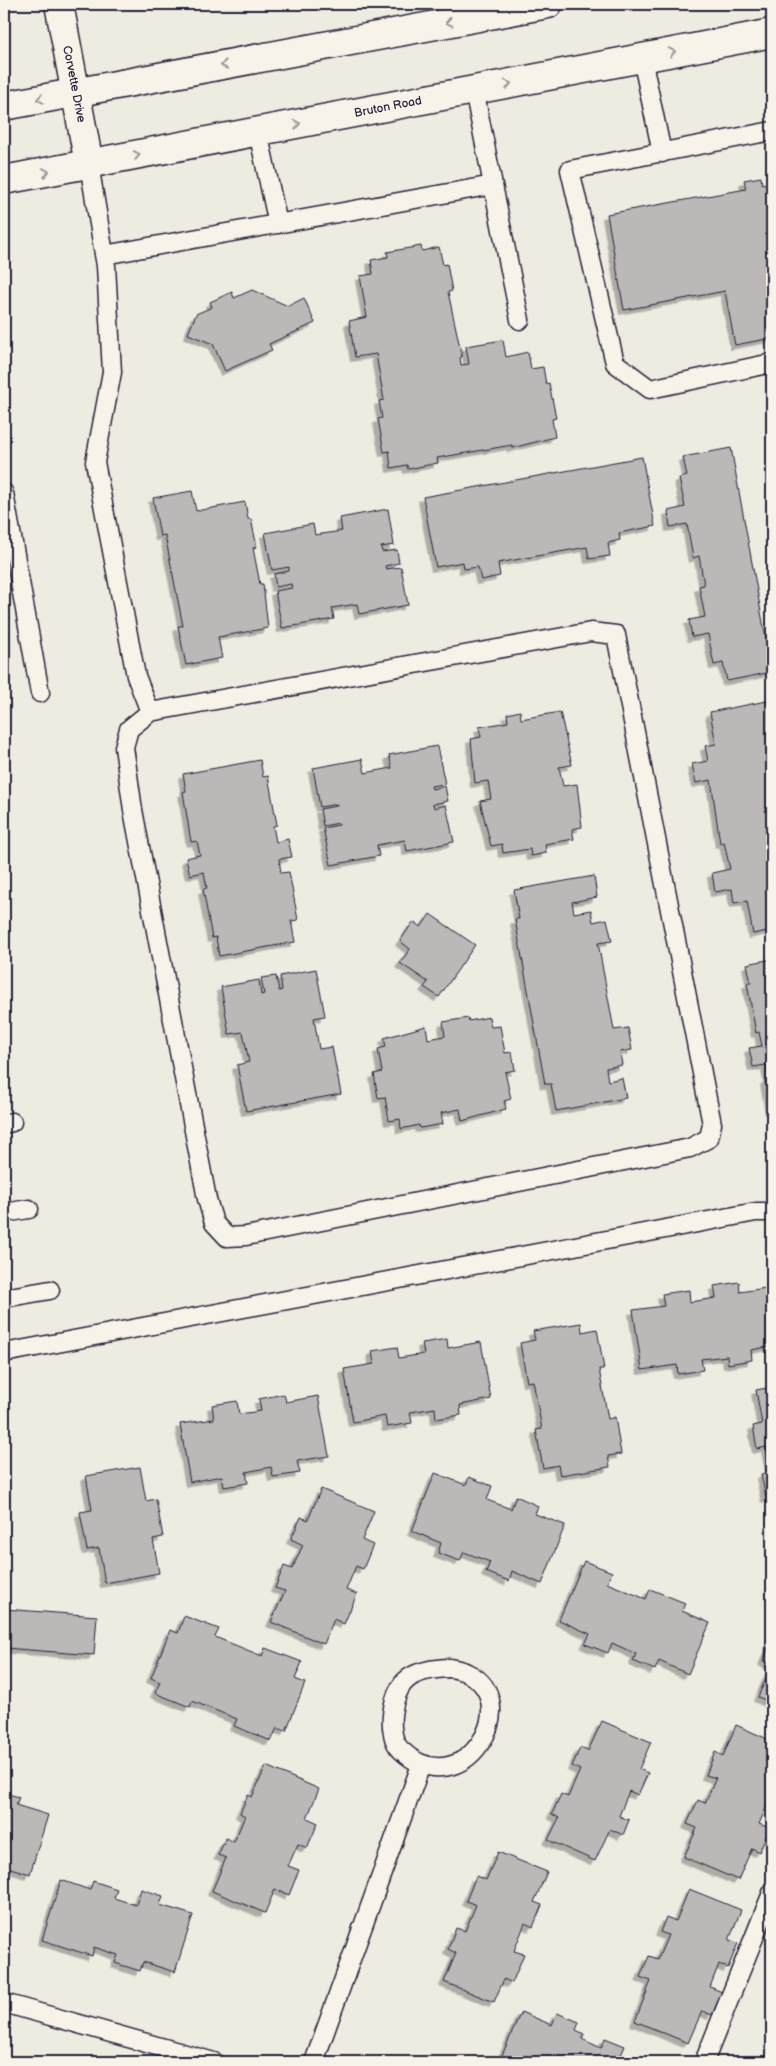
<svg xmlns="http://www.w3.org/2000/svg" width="776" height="2066" viewBox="0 0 776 2066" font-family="'Balsamiq Sans',sans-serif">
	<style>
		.building { fill: #bbb8b7; stroke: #22223b; filter: url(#shadow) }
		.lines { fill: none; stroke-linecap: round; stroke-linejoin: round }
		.lane-casing { stroke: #22223b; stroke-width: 21 }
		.street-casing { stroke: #22223b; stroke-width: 31 }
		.secondary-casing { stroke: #22223b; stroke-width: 31 }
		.lane { stroke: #f7f3e8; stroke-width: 18 }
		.street { stroke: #f7f3e8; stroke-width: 28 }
		.secondary { stroke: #f7f3e8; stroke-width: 28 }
		.oneway { stroke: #97959a }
		.labels { text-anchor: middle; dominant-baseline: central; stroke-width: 5; stroke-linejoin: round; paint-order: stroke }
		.street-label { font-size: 12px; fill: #22223b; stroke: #f7f3e8 }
	</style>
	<defs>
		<filter id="shadow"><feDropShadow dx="-4.5" dy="4.5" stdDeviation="0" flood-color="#0004"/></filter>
	</defs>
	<rect width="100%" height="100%" fill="#eeebe1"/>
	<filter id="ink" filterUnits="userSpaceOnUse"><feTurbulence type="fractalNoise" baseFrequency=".02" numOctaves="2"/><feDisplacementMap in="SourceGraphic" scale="10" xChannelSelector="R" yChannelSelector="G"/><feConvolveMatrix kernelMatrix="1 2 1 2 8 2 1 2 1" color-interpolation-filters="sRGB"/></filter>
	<g filter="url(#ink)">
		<path class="building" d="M761 177 762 184 772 182V338L735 345 725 291 624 310 607 214 746 189 744 180Z
			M421 246 422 251 439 247 443 265 447 264 452 291 448 292 462 357 460 358 461 365 469 364 466 346 503 340 506 357 528 352 531 369 543 367 546 384 549 383 556 418 552 419 555 437 512 448V445L437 458 438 463 408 469 407 465 391 468 389 451 384 452 378 419 382 418 379 401 384 400 376 354 355 357 349 321 367 317 360 276 373 274 371 260 388 257 387 252Z
			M252 290 288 306 304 298 315 323 269 344 272 350 225 371 213 344 188 334 196 314 212 307 210 302 232 292 234 298Z
			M731 448 772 672 727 681 723 663 714 665 708 634 692 637 689 620 705 617 699 586 704 585 699 556 693 558 687 524 670 527 668 511 685 507 679 478 687 476 683 457Z
			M642 457 655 526 619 533 620 540 608 543 610 556 589 559 587 547 498 563 500 576 481 580 478 567 464 569 463 562 436 567 423 497Z
			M192 491 196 511 245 502 248 519H251L257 547 253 548 260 584H263L268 628 218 637 222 658 186 665 178 626H183L165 535 160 536 153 498Z
			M388 509 394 545 381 547 382 552 397 550 399 563 385 566 386 569 401 567 408 605 359 614 357 604 332 608 334 619 282 628 275 591 292 588 291 584 276 587 274 574 289 571V567L272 570 265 533 313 524 315 535 342 531 340 518Z
			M772 700V930L753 934 747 901 734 903 732 889 715 892 712 873 730 869 724 842 720 843 711 780 696 783 692 764 708 761 705 746 716 744 710 712Z
			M520 711 521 719 560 712 572 765 559 767 563 786 577 784 582 827 572 829 574 839 545 844 546 853 531 856 530 849 503 853 502 844 491 846 480 801 491 799 488 781 475 783 471 739 481 737 479 727 508 722 507 714Z
			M437 746 445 784 431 786 432 789 445 786 448 801 433 804 434 808 446 805 454 842 407 851 405 840 377 845 379 856 331 865 323 828 339 825V823L323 826 320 809 337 806V804L320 807 313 768 362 759 365 773 392 768 389 755Z
			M260 760 263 777 268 776 277 825 273 826 276 842 288 839 292 857 279 859 281 873 289 872 298 920 291 921 295 942 219 956 216 937 212 938 203 889 207 888 204 872 190 875 186 858 200 855 197 841 191 842 183 792 186 791 183 774Z
			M594 876 597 897 572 902 574 913 591 910 593 922 607 919 612 941 598 943 614 1030 628 1028 632 1050 620 1052 622 1065 606 1068 608 1081 622 1078 626 1098 556 1111 551 1084H545L515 919H519L514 890Z
			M430 914 475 945 439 997 424 987 428 982 400 963 410 949 400 941 413 922 421 927Z
			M772 959V1120L765 1080 768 1079 766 1065 753 1067 749 1048 762 1046 759 1032 756 1033 747 983H751L747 964Z
			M316 969 325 1016 314 1018 319 1049 332 1047 341 1094 246 1111 237 1065 249 1062 243 1032 229 1034 221 987 259 980 261 995 264 994 261 978 276 976 279 991 282 990 280 976Z
			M489 1017 491 1027 500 1026 505 1053 512 1052 515 1070 505 1072 511 1099 504 1101 506 1109 462 1121 460 1109 441 1113 443 1124 420 1128 419 1125 401 1129 400 1119 389 1121 385 1097 378 1098 374 1074 382 1072 378 1049 386 1047 384 1038 426 1026 428 1039 445 1036 443 1022 468 1018 469 1021Z
			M739 1282 740 1292 772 1287V1346L751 1350 752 1360 728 1364 727 1356 701 1359 703 1370 678 1374 677 1365 642 1370 633 1310 664 1306 662 1294 689 1290 690 1302 716 1298 714 1286Z
			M581 1323 582 1332 597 1329 604 1369H599L608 1419 615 1417 621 1454 608 1456 610 1467 560 1475 558 1465 543 1468 536 1430 542 1429 533 1381 527 1382 520 1343 535 1340 533 1331Z
			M447 1339 448 1348 481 1342 491 1399 460 1405 461 1415 436 1419 435 1408 410 1412 412 1423 387 1427 385 1416 353 1422 344 1369 374 1364 372 1351 397 1347 399 1358 424 1354 422 1343Z
			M772 1387V1497L766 1498 761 1474 771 1472 766 1447 757 1449 753 1426 762 1424 756 1390Z
			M284 1394 286 1402 318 1396 329 1456 297 1461 300 1473 273 1477 271 1467 246 1472 248 1483 224 1487 222 1476 190 1482 180 1424 214 1419 212 1405 237 1401 239 1414 261 1411 259 1399Z
			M140 1467 146 1501 156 1499 163 1537 153 1539 159 1573 105 1583 99 1548 87 1550 80 1512 92 1510 86 1476Z
			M435 1473 466 1485 469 1477 492 1486 487 1500 511 1509 516 1496 538 1506 535 1514 565 1525 542 1584 512 1571 509 1581 486 1572 490 1562 464 1552 460 1561 438 1553 441 1543 412 1531Z
			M321 1489 374 1511 362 1540 373 1545 363 1569 356 1566 346 1590 357 1594 344 1624 334 1619 324 1644 271 1622 285 1591 275 1588 284 1566 292 1569 303 1545 291 1539 301 1517 308 1520Z
			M584 1561 612 1572 607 1583 646 1599 650 1589 685 1603 682 1611 710 1623 688 1674 659 1661 655 1670 633 1661 636 1654 612 1643 608 1653 585 1644 590 1634 559 1620Z
			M4 1609 97 1616 94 1655 4 1648Z
			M184 1616 219 1629 215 1637 262 1656 265 1648 302 1662 295 1679 305 1683 286 1731 277 1728 271 1741 234 1726 237 1719 192 1701 190 1707 155 1693 160 1682 151 1678 170 1630 178 1633Z
			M771 1641 772 1642V1703L758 1697 772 1665 763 1661Z
			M602 1721 651 1742 639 1769 648 1773 638 1795 629 1791 619 1816 629 1820 623 1835 610 1829 595 1861 548 1840 559 1818 552 1814 561 1794 568 1797 580 1770 572 1766 580 1748 588 1751Z
			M736 1725 772 1741V1802L769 1801 759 1824 770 1828 759 1852 752 1848 738 1880 684 1857 697 1828 687 1824 698 1800 705 1803 716 1778 706 1775 715 1752 723 1756Z
			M266 1766 319 1789 307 1818 318 1823 307 1848 298 1844 288 1866 299 1870 289 1895 275 1889 265 1913 212 1891 226 1858 218 1855 226 1838 234 1842 245 1816 240 1813 248 1795 252 1797Z
			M4 1793 19 1797 16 1805 48 1815 30 1874 4 1866Z
			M498 1852 547 1872 534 1902 542 1905 533 1927 525 1923 514 1951 524 1954 512 1983 504 1979 494 2002 444 1982 456 1953 448 1949 456 1928 465 1931 476 1905 466 1901 476 1876 486 1880Z
			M61 1880 90 1890 93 1881 117 1889 114 1898 136 1905 141 1889 163 1896 160 1905 193 1915 175 1972 143 1962 140 1971 115 1963 118 1955 94 1947 92 1956 42 1940Z
			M689 1889 741 1910 729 1940 738 1943 728 1968 719 1964 710 1987 722 1992 712 2015 702 2011 688 2043 635 2021 651 1981 640 1977 649 1956 658 1959 668 1935 660 1932 666 1917 676 1921Z
			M521 2012 552 2025 557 2013 579 2022 576 2030 584 2034 582 2039 601 2048 605 2038 625 2046 621 2055 639 2062H499Z"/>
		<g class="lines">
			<g class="lane-casing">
				<path id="lane" d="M642 58 662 153
					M474 90 520 320
					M772 131 570 170 615 363 650 389 772 363
					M258 132 278 224
					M89 164 106 266 112 372 95 462 136 676 150 712
					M104 255 493 185
					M4 493 40 693
					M591 632 616 635 712 1124 709 1138 690 1148 246 1236 227 1237 214 1223 207 1199 133 810 124 747 129 729 150 712Z
					M4 1124 12 1122
					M4 1213 29 1209
					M4 1298 50 1290
					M4 1353 756 1212H772
					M449 1668C455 1669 462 1670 467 1673 527 1700 463 1809 401 1750 385 1735 391 1690 409 1678 420 1670 436 1669 449 1668Z
					M4 2003 214 2062
					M314 2062 421 1765
					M704 2062 772 1893"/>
			</g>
			<g class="street-casing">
				<path id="street" d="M59 4 89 164"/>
			</g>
			<g class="secondary-casing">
				<path id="secondary" d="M4 106 548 4
					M4 180 772 33"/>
			</g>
			<use href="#lane" class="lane"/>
			<use href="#street" class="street"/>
			<use href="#secondary" class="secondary"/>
		</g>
		<defs><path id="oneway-chevron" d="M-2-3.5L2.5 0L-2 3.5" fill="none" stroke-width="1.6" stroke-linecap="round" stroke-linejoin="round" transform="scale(1.25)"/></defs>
		<g class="oneway">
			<use href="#oneway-chevron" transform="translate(449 22) rotate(169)"/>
			<use href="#oneway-chevron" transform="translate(672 52) rotate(-11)"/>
			<use href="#oneway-chevron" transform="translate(224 65) rotate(169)"/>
			<use href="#oneway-chevron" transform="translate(508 84) rotate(-11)"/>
			<use href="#oneway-chevron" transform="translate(40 99) rotate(169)"/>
			<use href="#oneway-chevron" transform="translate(297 124) rotate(-11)"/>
			<use href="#oneway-chevron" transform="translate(137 155) rotate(-11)"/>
			<use href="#oneway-chevron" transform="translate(46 172) rotate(-11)"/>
		</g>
	</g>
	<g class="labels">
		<g class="street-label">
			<text transform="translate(74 84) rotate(79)">Corvette Drive</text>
			<text transform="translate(388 107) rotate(-11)">Bruton Road</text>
		</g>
	</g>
	<rect width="776" height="2066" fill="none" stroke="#f7f3e8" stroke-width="20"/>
	<rect x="10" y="10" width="756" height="2046" fill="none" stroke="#22223b" stroke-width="2" filter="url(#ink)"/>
</svg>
